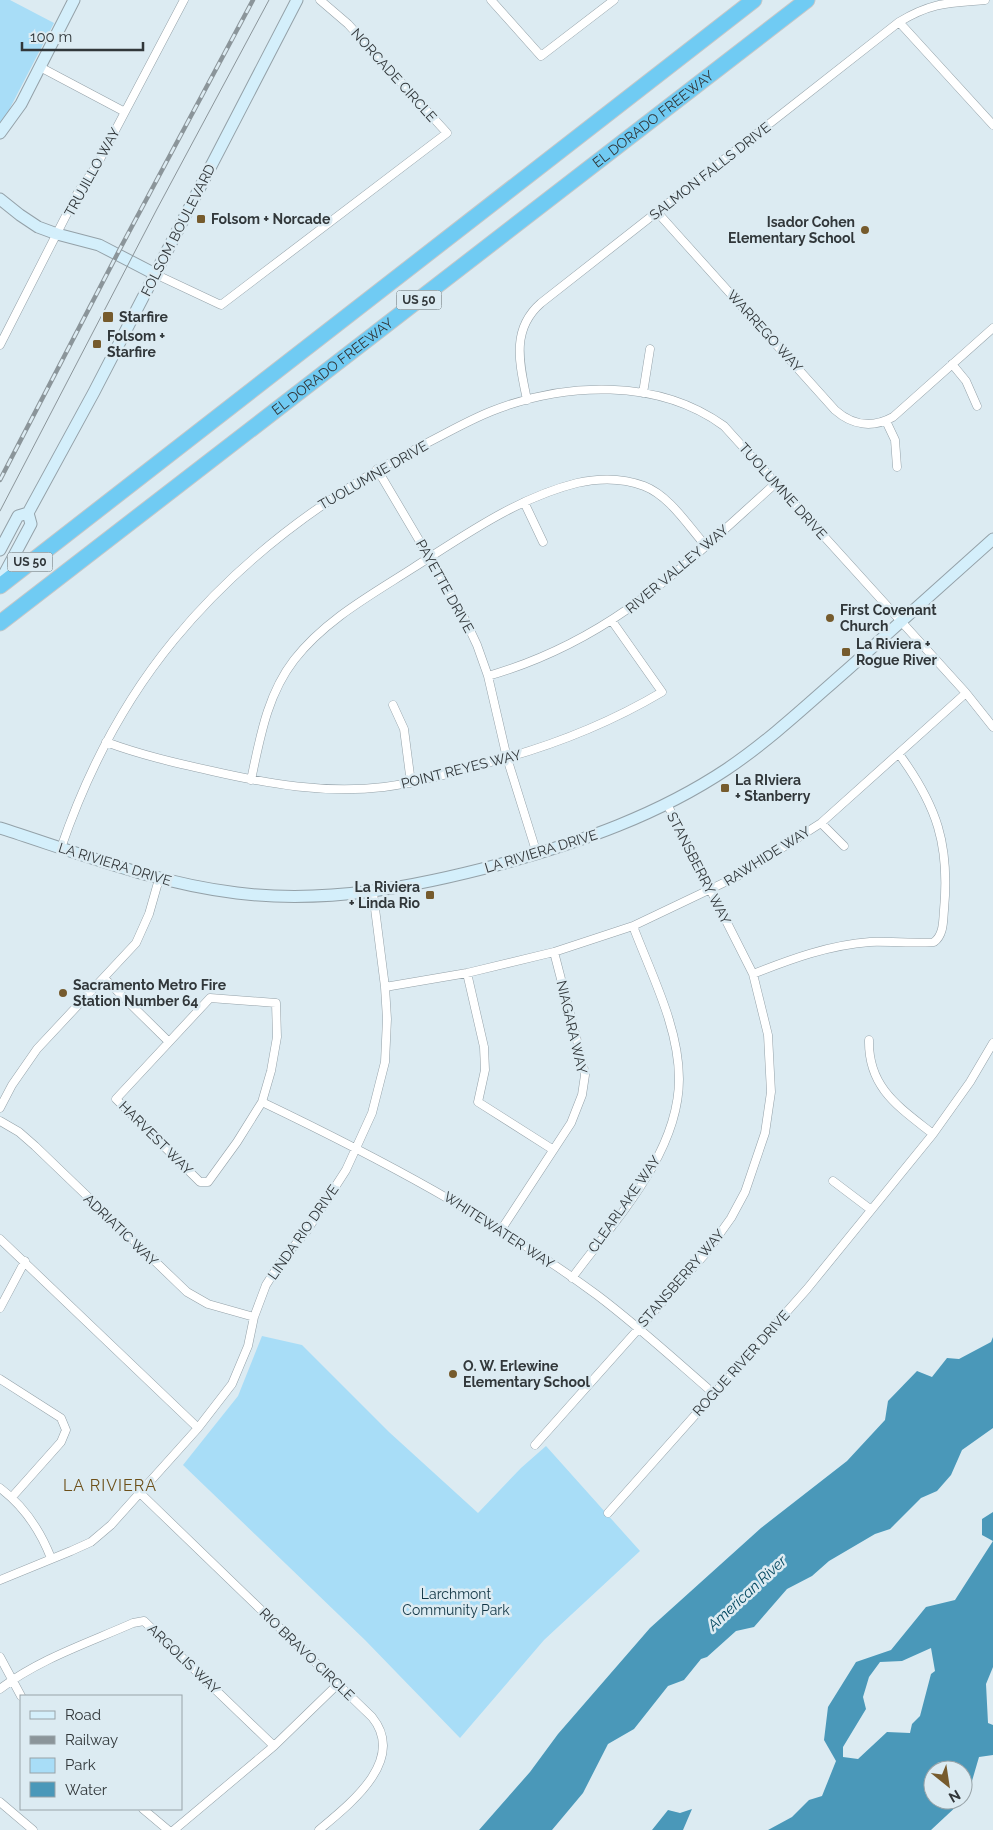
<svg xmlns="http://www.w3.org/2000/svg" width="993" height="1830" viewBox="0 0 993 1830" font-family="Raleway,sans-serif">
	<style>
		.green { fill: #a8ddf7 }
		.water { fill: #4a98b9; fill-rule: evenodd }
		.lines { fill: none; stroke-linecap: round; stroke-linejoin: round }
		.street-casing { stroke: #94a1a8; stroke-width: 9 }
		.secondary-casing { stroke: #94a1a8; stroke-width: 13 }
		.highway-casing { stroke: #c5c7c8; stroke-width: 17 }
		.street { stroke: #fff; stroke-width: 8 }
		.secondary { stroke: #d4effb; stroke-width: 11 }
		.highway { stroke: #70cbf3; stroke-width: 15 }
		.tram { stroke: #8b959a; stroke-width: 1 }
		.rail-casing { stroke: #8b959a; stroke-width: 4.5 }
		.rail { stroke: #dcebf2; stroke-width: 2.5; stroke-dasharray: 8; stroke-linecap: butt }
		.poi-dot { fill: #765b2d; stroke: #dcebf2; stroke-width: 2 }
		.labels { text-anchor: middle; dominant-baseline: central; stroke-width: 5; stroke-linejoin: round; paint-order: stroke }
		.shield { fill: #dcebf2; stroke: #646d71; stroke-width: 1 }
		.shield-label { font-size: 12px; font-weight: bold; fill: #31373a }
		.street-label { font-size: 14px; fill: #31373a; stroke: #dcebf2 }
		.poi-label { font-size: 14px; font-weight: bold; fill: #31373a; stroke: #dcebf2; text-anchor: start }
		.park-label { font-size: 14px; fill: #123645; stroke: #dcebf2 }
		.water-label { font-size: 15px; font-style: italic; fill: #034860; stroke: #dcebf2 }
		.quarter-label { font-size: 16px; letter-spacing: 1px; fill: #6d501a; stroke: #dcebf2 }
	</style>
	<rect width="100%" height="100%" fill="#dcebf2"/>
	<path class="green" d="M0 0H10L54 23 8 112 0 123Z
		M262 1336 302 1345 389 1432 478 1513 521 1468 546 1446 640 1551 544 1640 460 1738 365 1640 183 1465 238 1396Z"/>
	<path class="water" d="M993 1337V1428L962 1450 951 1475 937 1491 921 1498 890 1529 875 1534 829 1561 812 1576 787 1589 754 1627 736 1631 707 1657 701 1659 684 1680 668 1686 634 1729 608 1744 583 1793 552 1830H479L530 1772 558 1734 650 1628 761 1528 847 1461 885 1420 888 1401 917 1371 932 1377 947 1358 959 1359 991 1342Z
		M993 1512V1667L986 1684 988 1723 993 1725V1755L979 1757 972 1781 963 1798V1770H933V1800H962L960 1803 931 1830H768L792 1817 809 1800 822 1796 836 1761 824 1740 828 1707 856 1662 891 1650 926 1607 955 1600 993 1541 982 1535V1519ZM931 1648 935 1671 931 1674 920 1716 912 1724 910 1733 887 1732 858 1759 843 1757V1747L866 1709 863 1697 869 1677 880 1662 902 1661Z
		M692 1809 683 1830H652L668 1810 680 1813Z"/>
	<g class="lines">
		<g class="street-casing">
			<path id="street" d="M491 0 541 56 614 0
				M899 22 993 125
				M40 67 125 112
				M657 212 835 410C853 426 873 428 893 417L993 328
				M155 274 221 305 447 133 348 24 320 0
				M0 345 78 192 97 165 184 0
				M952 364 966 381 977 406
				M643 393 650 349
				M527 400C520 365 510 330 541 303L899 22C932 2 949 3 985 0
				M886 421 895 440 897 467
				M377 469 461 611 477 645 488 676 507 758 537 854
				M524 502 543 542
				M488 676C613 640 682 567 776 483
				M393 705 404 729 411 783
				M106 742C141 755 176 763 212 771 269 784 325 794 384 787 421 782 456 772 491 762 552 746 608 724 662 692L612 621
				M251 780C260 738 267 695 294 660 325 620 371 595 413 568 465 535 517 498 577 483 599 478 623 478 644 486 670 496 688 526 706 546
				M821 823 844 846
				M61 848C87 772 123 702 174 640 243 556 328 494 425 444 447 433 469 420 492 411 565 382 658 378 724 426L966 693 993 727
				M467 973 484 1047 485 1070 478 1102 552 1149
				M753 974C791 959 829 945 870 942 881 941 930 944 934 942 944 935 943 920 944 910 950 845 937 806 899 754
				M104 978 168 1041
				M385 987 467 973 554 952 633 926 738 876 821 823 966 693
				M210 998 276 1003 277 1037 271 1071 262 1102 237 1142 208 1182H200L116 1099Z
				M869 1040C868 1088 899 1107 933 1134
				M262 1102C379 1158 492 1218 597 1295 638 1326 675 1360 713 1393
				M0 1108 12 1085 37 1049 136 943 149 914 159 879
				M0 1121 19 1132 35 1146 187 1292 208 1304 254 1317
				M833 1181 870 1209
				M501 1230 571 1123 582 1095 585 1075 582 1060 554 952
				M0 1239 198 1428
				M572 1278C614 1221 679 1154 679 1079 679 1027 651 974 633 926
				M0 1308 25 1261
				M0 1379 61 1418 66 1430 61 1442 12 1497
				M535 1445 706 1253 731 1218 745 1192 765 1133 771 1092 768 1035 753 974 667 804
				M0 1488C24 1506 40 1530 51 1558
				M141 1494 372 1717C407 1760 350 1804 319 1830
				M608 1513 807 1289 933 1134 970 1082 993 1043
				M0 1580 71 1551 91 1542 111 1525 198 1428 232 1384 248 1346 254 1317 266 1285 282 1260 306 1232 346 1170 372 1113 385 1062 387 1019 385 987 373 893
				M0 1657 21 1696
				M0 1689C39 1659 88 1643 133 1623L144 1621 274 1746
				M0 1802 33 1830
				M143 1809 168 1830
				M174 1830 274 1746 338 1684"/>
		</g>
		<g class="secondary-casing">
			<path id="secondary" d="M0 133 21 104 74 0
				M0 199 20 215 38 227 57 234 99 245 155 274
				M0 550 18 516 28 513
				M0 582 31 524 28 513 94 392 297 0
				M0 828C78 853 155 883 237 893 327 904 415 887 501 864 581 842 658 815 727 769 770 740 808 704 847 670 896 626 944 583 993 539"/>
		</g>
		<g class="highway-casing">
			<g id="highway">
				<path d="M0 586 754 0"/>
				<path id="s1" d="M0 623 807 0"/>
			</g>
		</g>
		<use href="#street" class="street"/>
		<use href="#secondary" class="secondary"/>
		<use href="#highway" class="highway"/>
		<path class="tram" d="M0 511 157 209 269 0"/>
		<g class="rail-casing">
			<path id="rail" d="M0 480 122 245 253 0"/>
		</g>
		<use href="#rail" class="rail"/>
	</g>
	<g class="poi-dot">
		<rect x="196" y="214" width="10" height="10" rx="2.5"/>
		<circle cx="865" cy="230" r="5"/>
		<rect x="102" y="311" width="12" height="12" rx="2.5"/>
		<rect x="92" y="339" width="10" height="10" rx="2.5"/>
		<circle cx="830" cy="618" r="5"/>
		<rect x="841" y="647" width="10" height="10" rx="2.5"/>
		<rect x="720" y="783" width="10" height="10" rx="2.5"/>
		<rect x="425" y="890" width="10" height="10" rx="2.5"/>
		<circle cx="63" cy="993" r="5"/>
		<circle cx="453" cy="1374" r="5"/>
	</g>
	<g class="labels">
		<g class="shield">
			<rect x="396.5" y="290.5" width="45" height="19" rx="4"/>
			<rect x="7.5" y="552.5" width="45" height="19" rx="4"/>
		</g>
		<g class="shield-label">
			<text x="419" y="300">US 50</text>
			<text x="30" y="562">US 50</text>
		</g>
		<g class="street-label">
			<text transform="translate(394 75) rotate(48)">NORCADE CIRCLE</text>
			<text stroke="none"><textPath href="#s1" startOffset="825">EL DORADO FREEWAY</textPath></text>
			<text transform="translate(710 171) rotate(-38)">SALMON FALLS DRIVE</text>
			<text transform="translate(92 172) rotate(-61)">TRUJILLO WAY</text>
			<text transform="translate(178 230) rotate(-63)">FOLSOM BOULEVARD</text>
			<text transform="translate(765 331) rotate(48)">WARREGO WAY</text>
			<text stroke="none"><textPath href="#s1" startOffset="420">EL DORADO FREEWAY</textPath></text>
			<text transform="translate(373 475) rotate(-30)">TUOLUMNE DRIVE</text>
			<text transform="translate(783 491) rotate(48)">TUOLUMNE DRIVE</text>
			<text transform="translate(677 569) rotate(-40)">RIVER VALLEY WAY</text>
			<text transform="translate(445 586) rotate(61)">PAYETTE DRIVE</text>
			<text transform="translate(461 769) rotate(-14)">POINT REYES WAY</text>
			<text transform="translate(541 851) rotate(-17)">LA RIVIERA DRIVE</text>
			<text transform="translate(767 856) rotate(-32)">RAWHIDE WAY</text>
			<text transform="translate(115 864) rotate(17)">LA RIVIERA DRIVE</text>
			<text transform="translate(699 868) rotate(63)">STANSBERRY WAY</text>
			<text transform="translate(572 1027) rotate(77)">NIAGARA WAY</text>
			<text transform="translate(156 1138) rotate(45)">HARVEST WAY</text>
			<text transform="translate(624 1204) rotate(-55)">CLEARLAKE WAY</text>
			<text transform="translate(121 1230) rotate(44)">ADRIATIC WAY</text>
			<text transform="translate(499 1230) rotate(33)">WHITEWATER WAY</text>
			<text transform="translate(303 1232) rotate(-55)">LINDA RIO DRIVE</text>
			<text transform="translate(681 1278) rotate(-49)">STANSBERRY WAY</text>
			<text transform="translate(741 1363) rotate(-48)">ROGUE RIVER DRIVE</text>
			<text transform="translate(307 1654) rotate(44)">RIO BRAVO CIRCLE</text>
			<text transform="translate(184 1659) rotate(44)">ARGOLIS WAY</text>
		</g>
		<g class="poi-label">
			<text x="211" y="219">Folsom + Norcade</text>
			<text x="855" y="222" text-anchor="end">Isador Cohen<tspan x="855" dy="16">Elementary School</tspan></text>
			<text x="119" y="317">Starfire</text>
			<text x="107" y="336">Folsom +<tspan x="107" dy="16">Starfire</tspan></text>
			<text x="840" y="610">First Covenant<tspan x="840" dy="16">Church</tspan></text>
			<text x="856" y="644">La Riviera +<tspan x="856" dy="16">Rogue River</tspan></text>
			<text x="735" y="780">La RIviera<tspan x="735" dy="16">+ Stanberry</tspan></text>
			<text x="420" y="887" text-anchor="end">La Riviera<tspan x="420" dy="16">+ Linda Rio</tspan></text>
			<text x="73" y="985">Sacramento Metro Fire<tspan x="73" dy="16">Station Number 64</tspan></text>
			<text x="463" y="1366">O. W. Erlewine<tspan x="463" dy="16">Elementary School</tspan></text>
		</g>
		<g class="park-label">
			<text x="456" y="1594">Larchmont<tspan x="456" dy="16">Community Park</tspan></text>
		</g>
		<g class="water-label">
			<text transform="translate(747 1593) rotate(-43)">American River</text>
		</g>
		<g class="quarter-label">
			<text x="110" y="1485">LA RIVIERA</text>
		</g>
	</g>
	<rect x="20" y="1695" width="162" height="115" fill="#dcebf2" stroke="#98a3a8"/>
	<rect x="30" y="1711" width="25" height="8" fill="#d4effb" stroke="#98a3a8"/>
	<text x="65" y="1720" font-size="15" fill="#31373a">Road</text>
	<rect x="30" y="1736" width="25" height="8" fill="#8b959a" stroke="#98a3a8"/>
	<text x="65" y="1745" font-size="15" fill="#31373a">Railway</text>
	<rect x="30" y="1758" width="25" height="15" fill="#a8ddf7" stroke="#98a3a8"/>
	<text x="65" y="1770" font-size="15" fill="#31373a">Park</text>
	<rect x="30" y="1782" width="25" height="15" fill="#4a98b9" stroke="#98a3a8"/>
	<text x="65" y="1795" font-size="15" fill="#31373a">Water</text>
	<g transform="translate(948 1785) rotate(150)"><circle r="24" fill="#dcebf2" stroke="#98a3a8"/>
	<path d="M0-4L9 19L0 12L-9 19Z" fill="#765b2d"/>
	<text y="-8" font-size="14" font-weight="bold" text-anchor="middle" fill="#31373a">N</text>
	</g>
	<path d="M22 42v8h121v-8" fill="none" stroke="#31373a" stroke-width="2.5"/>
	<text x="30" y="42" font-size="15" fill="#31373a" stroke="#dcebf2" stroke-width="4" paint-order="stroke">100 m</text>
</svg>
